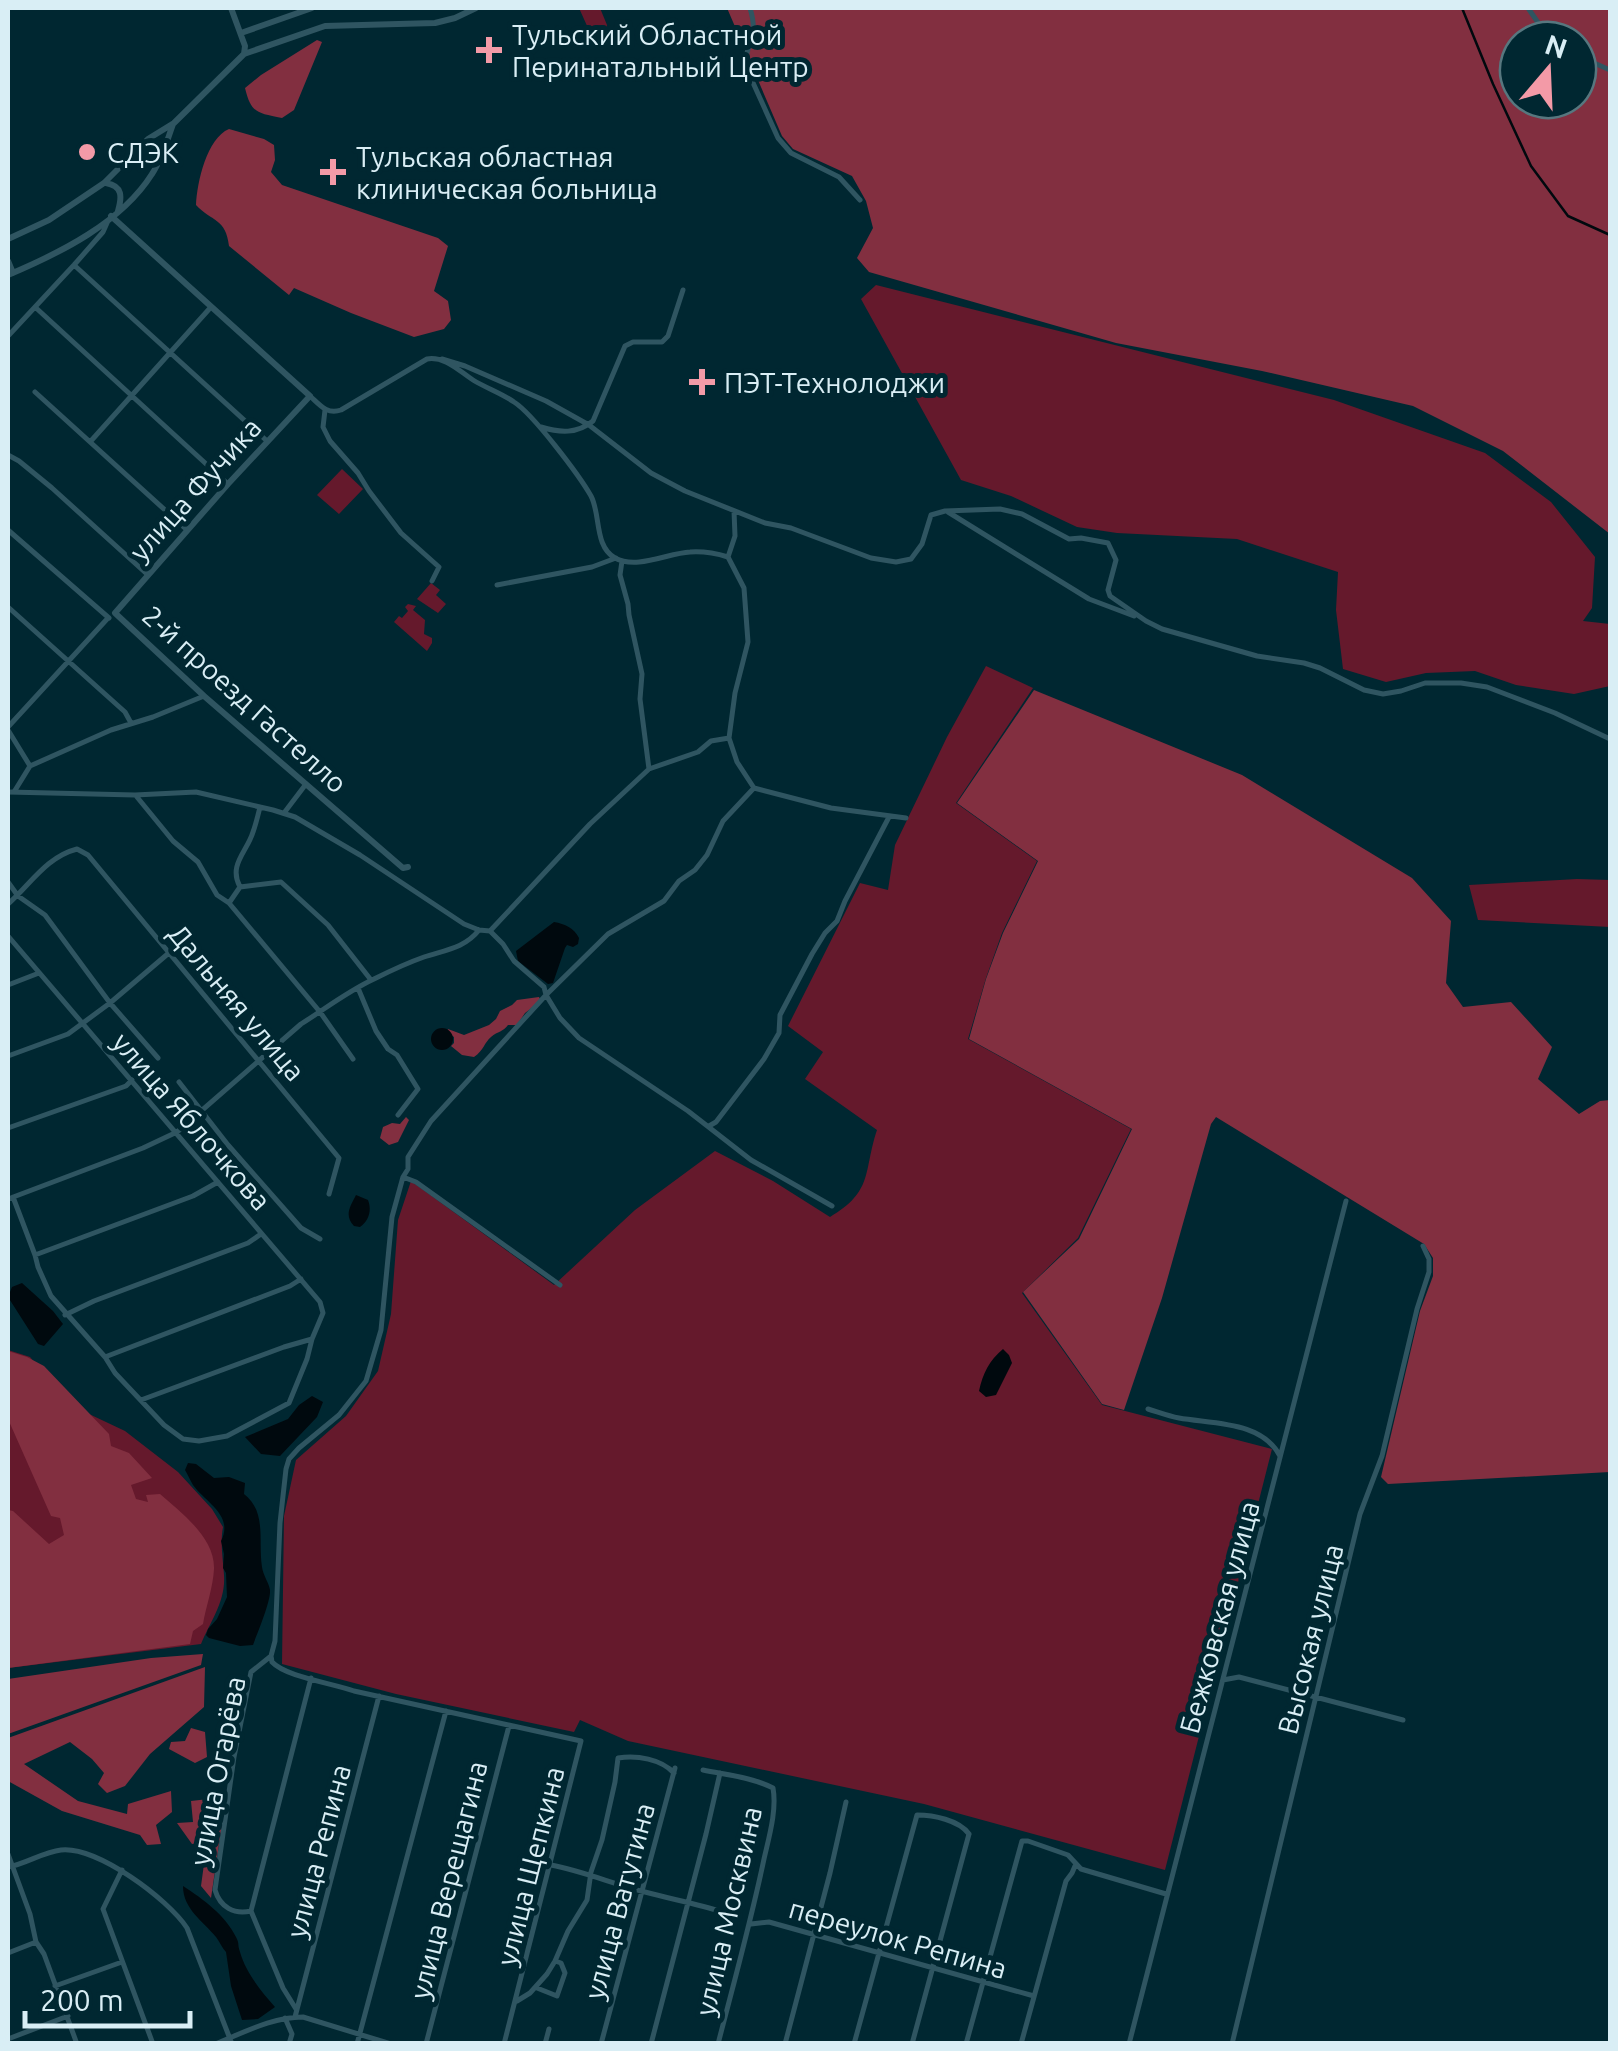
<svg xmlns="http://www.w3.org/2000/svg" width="1618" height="2051" viewBox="0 0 1618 2051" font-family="Ubuntu,sans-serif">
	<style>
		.green { fill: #65192c }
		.forest { fill: #822f40; fill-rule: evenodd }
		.water { fill: #00090e }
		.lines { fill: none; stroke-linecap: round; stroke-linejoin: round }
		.stream { stroke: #00090e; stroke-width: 2.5 }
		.minor { stroke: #2f5561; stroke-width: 5 }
		.tertiary { stroke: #2f5561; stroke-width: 6 }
		.poi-dot { fill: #f39aa7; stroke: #002731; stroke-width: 4 }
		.labels { text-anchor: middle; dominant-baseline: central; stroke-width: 10; stroke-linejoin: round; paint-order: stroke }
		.poi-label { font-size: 28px; fill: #d9eef5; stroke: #002731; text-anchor: start }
		.street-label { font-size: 28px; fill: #d9eef5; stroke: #002731 }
	</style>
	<rect width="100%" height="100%" fill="#002731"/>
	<path class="green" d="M579 8H600L607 25 605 33 596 35 588 28Z
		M876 285 1334 400 1485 453 1551 502 1595 557 1592 608 1583 621 1610 624V686L1574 694 1516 685 1475 671 1426 673 1386 682 1343 669 1336 610 1338 572 1237 539 1117 533 1077 527 1011 496 961 480 861 299Z
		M342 469 363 489 339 514 317 495Z
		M431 583 440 590 436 595 446 604 438 613 417 599Z
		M408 604 416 606 413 610 425 620 424 634 432 638V643L427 651 394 622 399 616 402 618 408 611 405 607Z
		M986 666 1033 688 956 803 1037 861 1002 933 986 978 968 1039 1131 1129 1078 1238 1022 1293 1102 1405 1272 1449 1165 1870 924 1804 628 1741 580 1720 574 1732 396 1694 282 1664 284 1516 296 1460 346 1416 378 1371 391 1314 398 1220 411 1181 554 1285 635 1210 715 1151 773 1181 830 1217C874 1191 863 1172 877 1130L805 1079 823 1052 788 1026 860 883 888 890 895 845 947 737Z
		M1577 879 1610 880V927L1478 920 1469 885Z
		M8 1350 30 1357 70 1405 125 1431 178 1472 212 1509 223 1527C220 1543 223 1559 224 1575 226 1601 210 1622 201 1644L8 1668Z"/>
	<path class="forest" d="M727 8H1610V534L1503 451 1413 406 1262 371 1116 343 869 272 857 258 873 228 866 201 852 176 793 149 782 136ZM1518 40H1578V100H1518Z
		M317 40 322 42 294 110 282 118C257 113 251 113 245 88L261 75Z
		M229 129 264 139 274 145 275 160 271 172 282 185 438 238 448 246 434 291 448 301 451 320 444 329 414 337 351 313 294 288 289 295 229 246C226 218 212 222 196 205 197 182 207 138 229 129Z
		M1034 690 1242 775 1412 878 1451 921 1446 983 1463 1007 1511 1002 1552 1047 1538 1079 1579 1114 1600 1101 1610 1100V1472L1388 1484 1381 1477 1420 1311 1433 1276V1258L1424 1244 1216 1117 1211 1124 1162 1298 1124 1410 1102 1404 1023 1292 1079 1239 1132 1129 969 1039 986 979 1003 933 1038 861 957 803Z
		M539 997 541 1001 525 1013 517 1025H508C503 1032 498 1031 491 1037 484 1043 484 1050 474 1057L462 1055 451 1046 454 1043V1037L447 1032 448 1029 464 1035 489 1025 496 1019 500 1011 512 1005 517 1000Z
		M406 1117 409 1120 398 1142 389 1145 380 1138 383 1127 392 1123 400 1124Z
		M8 1351 27 1357 44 1366 109 1434 111 1446 129 1453 152 1478 131 1485 136 1499 148 1502 146 1495 160 1494C182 1513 215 1538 214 1569 213 1588 206 1606 203 1624L193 1631 190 1644 8 1668V1510L13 1511 49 1544 64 1535 60 1518 51 1516 8 1419Z
		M203 1654 201 1665 8 1734V1679L151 1658Z
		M205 1667 204 1707 150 1754 125 1786 107 1793 98 1784 104 1773 92 1759 70 1742 24 1764 78 1801 127 1814 128 1804 171 1791 172 1812 156 1825 161 1844 147 1845 140 1835 62 1811 8 1781V1738Z
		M191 1728 205 1732 207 1757 195 1763 169 1749 171 1742 185 1741Z
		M226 1797 211 1898 201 1886 207 1842 192 1844 177 1823 193 1822 191 1801Z"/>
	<path class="water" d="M554 922C565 924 574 928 579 938L578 944 573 947 567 945 565 948 553 983 548 984 518 961 516 951Z
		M431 1039a11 11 0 1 1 22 0a11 11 0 1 1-22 0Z
		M356 1195 368 1200C372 1210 369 1221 360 1227L354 1226C344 1215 350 1207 356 1195Z
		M22 1283 53 1311 63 1324 44 1346 38 1344 8 1297 12 1287Z
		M1003 1349 1009 1355 1012 1363 996 1395 986 1397 979 1391C983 1373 989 1361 1003 1349Z
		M312 1396 323 1402 317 1417 280 1456 261 1454 245 1437 288 1419 299 1405Z
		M188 1463 196 1464 214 1478 229 1477 245 1483 244 1494C267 1512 258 1540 262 1567 263 1575 269 1583 270 1590 271 1601 257 1634 253 1645L240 1646 209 1638 206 1635 208 1629 217 1619 227 1597 226 1573 223 1568 224 1554 221 1541C234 1515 206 1503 193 1485 190 1480 188 1475 185 1470Z
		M183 1886C203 1899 225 1915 236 1937 240 1945 237 1943 240 1952 246 1973 261 1991 275 2007L258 2019 242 2020 231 1986 226 1952C222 1948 220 1942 216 1937 203 1921 183 1909 183 1886Z"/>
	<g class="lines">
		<path class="stream" d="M1462 8 1493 84 1531 166 1568 216 1610 235"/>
		<path class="minor" d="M750 8C759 38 747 39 745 65L778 138 791 153 839 177 860 200
			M1528 8 1550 40
			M1578 56 1610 70
			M74 265 267 441
			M35 307 228 484
			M9 335 74 265 103 232 107 223
			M442 359 465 366 546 401 589 425 651 473 685 491 765 523 791 528 871 558 896 562 911 559 922 544 931 515 945 511 1000 509 1022 514 1069 539 1081 538 1108 543 1116 560 1108 590 1110 596 1146 621 1162 629 1257 656 1304 663 1320 668 1364 690 1383 694 1401 691 1425 683H1461L1487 687 1555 713 1610 739
			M35 392 187 530
			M310 396C320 405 327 415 341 410L427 359C445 356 459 371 473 380 486 388 501 393 514 402 533 414 579 475 591 496 601 515 594 546 615 558 637 570 668 553 690 552 704 551 715 553 728 557L744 588 748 642 735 693 729 738 737 762 754 788 831 808 906 818
			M325 410 323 427 330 441 358 473 369 491 401 533 439 567 432 581
			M541 427C560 433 577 434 593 421L625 346 633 342H662L668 336 683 290
			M90 442 211 307
			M8 455 19 461 52 488 148 575
			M948 512 1089 599 1134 616
			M8 530 109 618
			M728 557 735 536 734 511
			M622 561 620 575 628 604 629 615 642 674 640 699 649 769
			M497 585 592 567 616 558
			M8 607 125 712 131 723
			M8 727 108 618
			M8 730 30 766
			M753 789 723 821 707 855 695 870 679 881 664 901 608 934 546 995 560 1018 579 1038 688 1111 751 1160 832 1206
			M8 792 135 795 196 792 273 810 295 817 360 855 464 924 479 930 490 931 503 944 514 961 544 987 546 995 431 1121 408 1157V1169L403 1177 416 1182 560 1285
			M14 792 30 766 111 730 153 717 204 696
			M137 797 173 841 198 862 217 895 229 903 320 1012 353 1059
			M284 813 306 784
			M8 882 18 896 45 915 110 1003 158 1058
			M240 887C228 865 247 852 253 832 256 824 258 815 260 807
			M229 903 240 887 281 882 328 925 371 980
			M8 904C30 885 46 857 77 849L88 855 339 1158 329 1194
			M490 931 590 824 649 769 698 752 711 741 729 738
			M8 936 320 1302 323 1313 312 1339 307 1359 289 1403 227 1436 199 1441 183 1439 164 1425 115 1373 105 1357 51 1296 38 1267 35 1255 13 1197
			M8 985 39 973
			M358 988 376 1031 388 1049 397 1055 418 1089 398 1115
			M8 1056 68 1034 110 1003 170 952
			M179 1082 228 1145 301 1228 320 1239
			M709 1126 716 1122 764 1059 779 1033 780 1015 812 954 825 933 837 921 845 901 889 817
			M8 1128 126 1086 132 1080
			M8 1199 143 1148 177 1132 301 1024C325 1009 348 991 374 979 390 971 407 963 424 957 445 950 465 948 479 930
			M35 1255 193 1196 218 1182
			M65 1315 94 1301 248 1243 261 1234
			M105 1357 290 1286 301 1279
			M141 1400 284 1347 312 1339
			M1148 1409C1158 1412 1168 1416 1179 1418 1213 1424 1262 1421 1280 1456
			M271 1656 272 1662C286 1677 332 1683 354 1691L581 1741 504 2044
			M1223 1680 1239 1677 1403 1720
			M703 1770C727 1775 751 1777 773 1788 777 1810 769 1837 764 1859 751 1921 734 1982 718 2044
			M8 1854 30 1914 36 1942 44 1954 77 2044
			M551 1865C583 1871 613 1884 645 1892 671 1899 697 1904 723 1912
			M8 1867C26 1864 43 1852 61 1850 97 1846 168 1899 187 1928L232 2044
			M122 1870 103 1909 153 2044
			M251 1911C234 1915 220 1907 215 1890L234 1757 251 1672 271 1656 275 1641 280 1523 286 1469 289 1459 299 1448 339 1415 366 1381 381 1330 392 1217 403 1177
			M751 1924 769 1922 1034 1996
			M8 1953 36 1942
			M55 1986 122 1962
			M537 1988 557 1996 565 1973 561 1963 555 1961
			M517 2001 530 1993 547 1974 555 1961 568 1931 587 1900 591 1872 602 1840 615 1782 618 1758C637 1755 661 1759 674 1773
			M296 2009 283 1988 251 1911 311 1678
			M295 2017 379 1696
			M285 2018 292 2034 289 2044
			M8 2039 68 2016
			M215 2044C243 2033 272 2017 303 2017L391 2044
			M357 2044 446 1711
			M426 2044 509 1726
			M545 2044 549 2029
			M601 2044 675 1768
			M651 2044 706 1834 720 1773
			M785 2044 830 1873 846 1802
			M854 2044 917 1815C933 1815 959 1820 969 1834
			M912 2044 969 1834
			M966 2044 1022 1841H1028L1068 1855 1081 1869 1166 1894
			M1021 2044 1066 1881 1072 1873 1075 1866
			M1129 2044 1346 1201
			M1232 2044 1360 1514 1382 1456 1417 1309 1429 1272V1259L1423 1246"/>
		<path class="tertiary" d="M231 8 245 46 244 54
			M241 33 312 8
			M106 183C123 186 122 197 118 211
			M111 216 310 396 228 484 115 613 204 696 403 868 408 867
			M8 239 49 220 104 183 148 139 174 123 244 54 325 26 435 23 455 18 476 8
			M8 261 13 273
			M8 275C60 253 121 223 152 174 162 159 167 141 173 124"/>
	</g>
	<g class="poi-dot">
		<path d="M484 35h10v10h10v10h-10v10h-10v-10h-10v-10h10z"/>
		<circle cx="87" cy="152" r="10"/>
		<path d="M328 157h10v10h10v10h-10v10h-10v-10h-10v-10h10z"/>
		<path d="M697 367h10v10h10v10h-10v10h-10v-10h-10v-10h10z"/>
	</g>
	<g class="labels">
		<g class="poi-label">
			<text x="512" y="34">Тульский Областной<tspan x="512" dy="32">Перинатальный Центр</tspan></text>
			<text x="107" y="152">СДЭК</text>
			<text x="356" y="156">Тульская областная<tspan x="356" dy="32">клиническая больница</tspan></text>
			<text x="724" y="382">ПЭТ-Технолоджи</text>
		</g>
		<g class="street-label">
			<text transform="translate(195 489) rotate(-48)">улица Фучика</text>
			<text transform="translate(245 699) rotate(42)">2-й проезд Гастелло</text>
			<text transform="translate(237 1002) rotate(50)">Дальняя улица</text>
			<text transform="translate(192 1121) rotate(49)">улица Яблочкова</text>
			<text transform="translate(1219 1617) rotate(-75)">Бежковская улица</text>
			<text transform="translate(1310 1639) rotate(-76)">Высокая улица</text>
			<text transform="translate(217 1771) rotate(-79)">улица Огарёва</text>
			<text transform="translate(318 1851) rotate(-75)">улица Репина</text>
			<text transform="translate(530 1866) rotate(-76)">улица Щепкина</text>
			<text transform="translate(448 1880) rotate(-76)">улица Верещагина</text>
			<text transform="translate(619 1901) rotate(-75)">улица Ватутина</text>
			<text transform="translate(728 1911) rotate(-77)">улица Москвина</text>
			<text transform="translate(898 1938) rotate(16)">переулок Репина</text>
		</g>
	</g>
	<rect width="1618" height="2051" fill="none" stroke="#d9eef5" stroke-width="20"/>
	<g transform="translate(1548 70) rotate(19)"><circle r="48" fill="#002731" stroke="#57777f" stroke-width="2.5"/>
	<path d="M0-8L18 38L0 25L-18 38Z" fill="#f39aa7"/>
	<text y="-15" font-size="28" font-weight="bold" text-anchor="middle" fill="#d9eef5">N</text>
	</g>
	<path d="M25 2011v15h165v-15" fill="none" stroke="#d9eef5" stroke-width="5"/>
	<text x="40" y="2011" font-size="30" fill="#d9eef5" stroke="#002731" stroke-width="8" paint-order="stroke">200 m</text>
</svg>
